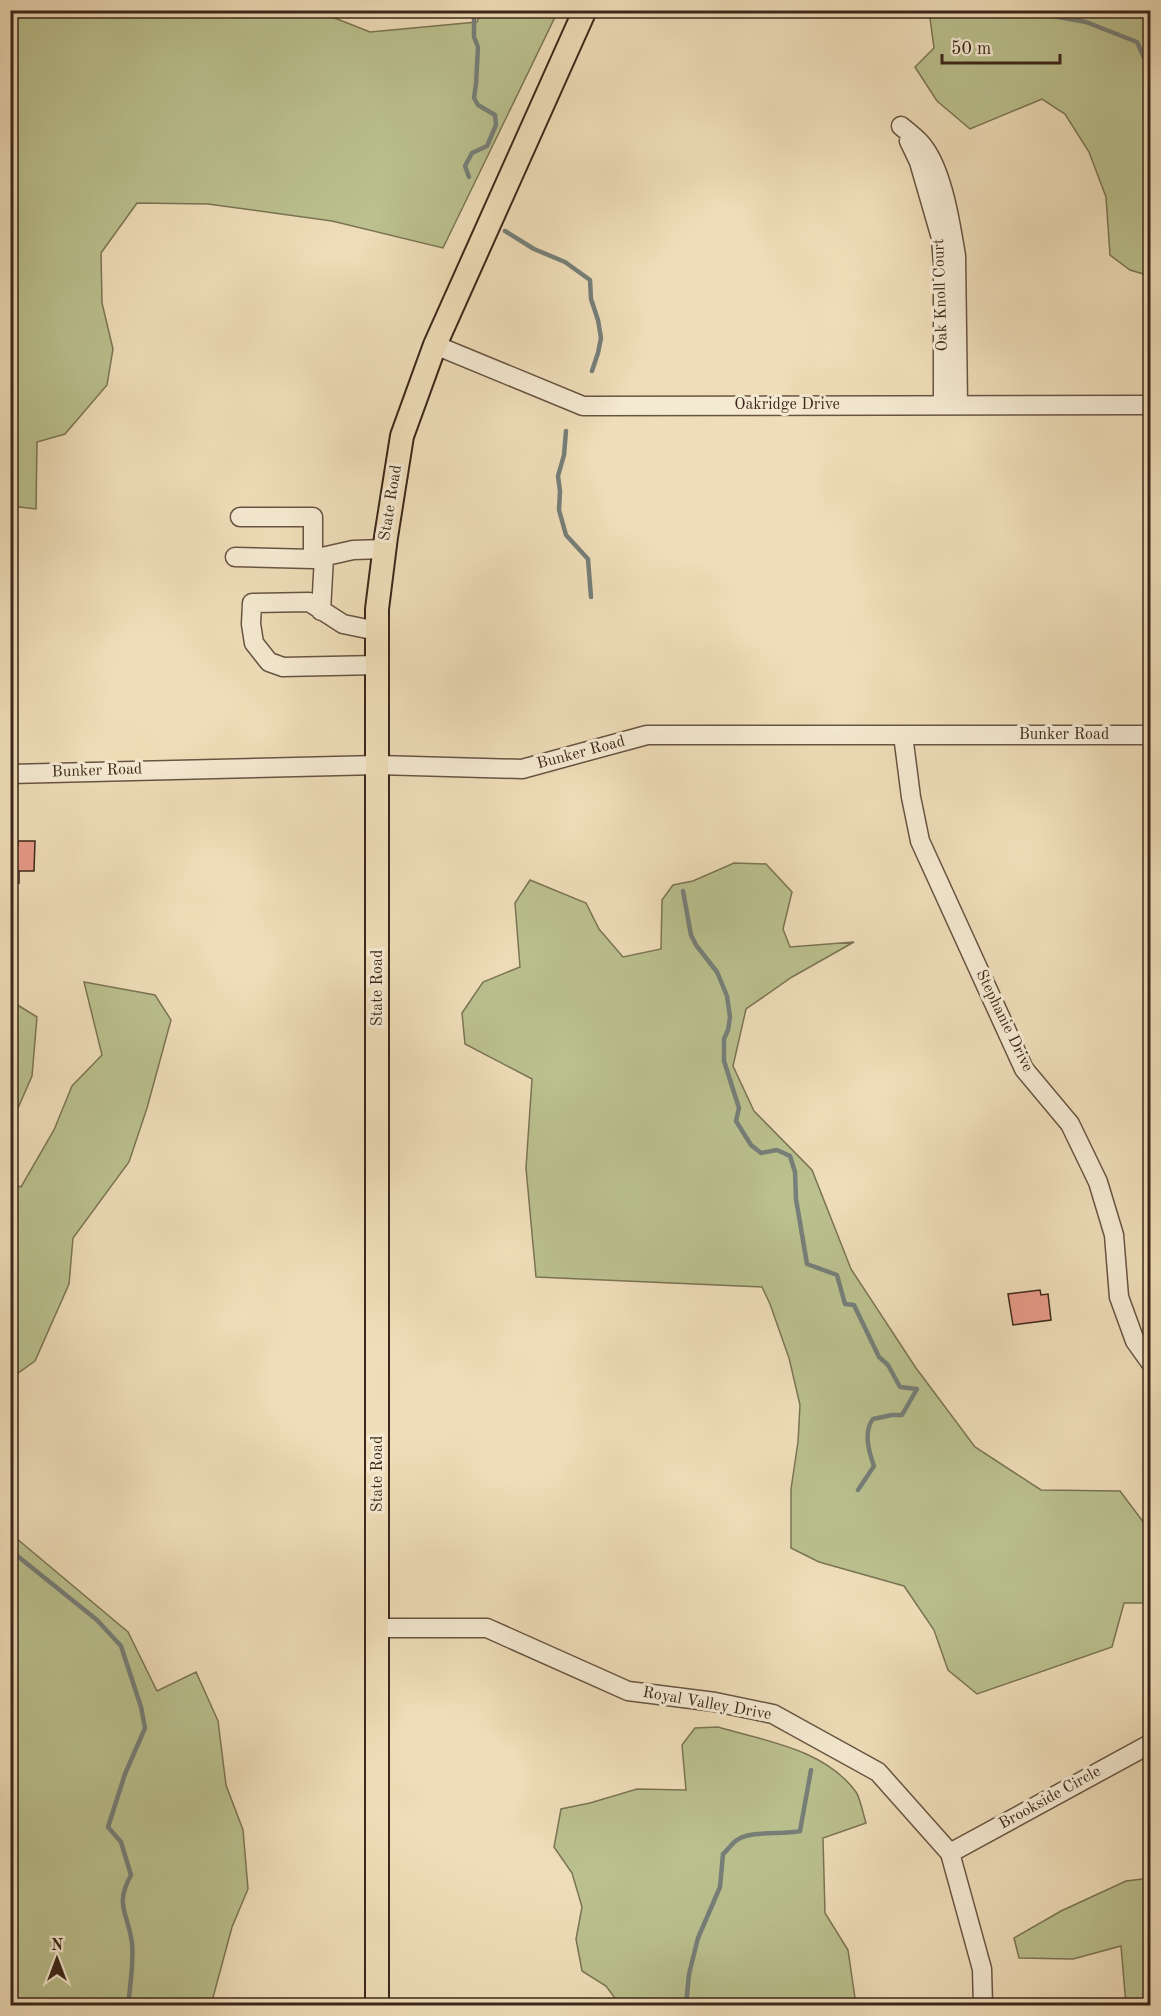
<svg xmlns="http://www.w3.org/2000/svg" width="1161" height="2016" viewBox="0 0 1161 2016" font-family="'Old Standard TT',serif">
	<style>
		.green { fill: #bac08e; stroke: #7b7454; stroke-width: 1.5 }
		.lines { fill: none; stroke-linecap: round; stroke-linejoin: round }
		.stream { stroke: #767f79; stroke-width: 4.5 }
		.building { fill: #e89b89; stroke: #3c271a; stroke-width: 1.5 }
		.minor-casing { stroke: #685442; stroke-width: 21 }
		.major-casing { stroke: #3c271a; stroke-width: 26 }
		.minor { stroke: #f4e9d1; stroke-width: 18 }
		.major { stroke: #eeddb8; stroke-width: 22 }
		.labels { text-anchor: middle; dominant-baseline: central; stroke-width: 6; stroke-linejoin: round; paint-order: stroke }
		.street-label { font-size: 16px; fill: #3c271a; stroke: #f4e9d1 }
	</style>
	<rect width="100%" height="100%" fill="#eeddb8"/>
	<filter id="stains"><feTurbulence type="fractalNoise" baseFrequency=".00333" numOctaves="4"/><feColorMatrix values="0 0 0 0 .2 0 0 0 0 .09 0 0 0 0 .02 0 0 0 .5 -.17"/></filter>
	<radialGradient id="worn" r=".72"><stop offset=".6" stop-color="#630" stop-opacity="0"/><stop offset="1" stop-color="#630" stop-opacity=".3"/></radialGradient>
	<path class="green" d="M553 10 557 13 443 248 332 221 208 204 137 203 101 253 102 303 113 349 107 385 65 434 37 442 36 509 11 506V11H317L370 32 477 22 481 11Z
		M929 11H1150V276L1130 270 1110 255 1106 197 1089 152 1065 114 1042 99 970 129 937 101 915 67 934 48Z
		M734 863 766 864 792 892 783 929 790 947 854 942 792 977 746 1009 733 1066 754 1111 812 1170 851 1269 916 1368 975 1447 1041 1490 1120 1491 1150 1531V1603H1124L1112 1647 977 1694 948 1670 934 1630 904 1586 819 1562 791 1548V1489L798 1442 800 1405 789 1358 770 1304 762 1287 536 1277 526 1168 532 1079 465 1044 462 1013 483 982 520 967 515 903 530 880 586 903 599 929 623 957 661 949 662 900 673 885 693 881Z
		M84 982 155 995 171 1020 147 1108 129 1162 73 1238 69 1284 35 1361 11 1378V1183L21 1187 54 1130 72 1086 102 1055Z
		M11 1001 37 1017 32 1076 11 1124Z
		M10 1533 128 1632 157 1691 196 1672 218 1721 226 1785 243 1830 248 1889 232 1927 211 2005H11Z
		M718 1727C765 1741 825 1749 856 1792 861 1800 863 1814 866 1823L823 1838 825 1913 848 1950 856 2005H620L606 1986 582 1971 576 1939 582 1907 572 1873 554 1847 561 1809 590 1803 637 1789 686 1790 682 1745 695 1728Z
		M1150 1878V2005H1126L1121 1946 1073 1959 1019 1958 1014 1938 1061 1911 1126 1881Z"/>
	<g class="lines">
		<path class="stream" d="M1020 10 1086 22 1137 42 1150 71
			M469 177 465 166 472 153 487 146 496 125 495 115 478 105 474 98 476 84 478 47 474 37V10
			M505 231 534 249 565 262 590 280 591 299 598 320 601 338 598 353 592 371
			M566 431 564 455 558 476 560 491 559 510 566 535 588 559 591 597
			M683 891 691 935 696 945 717 972 727 996 730 1017 728 1030 724 1039V1061L739 1108 736 1121 751 1145 761 1153 777 1150 790 1156 795 1172 796 1199 807 1264 837 1275 845 1304 854 1305 879 1357 888 1365 900 1387 917 1389 902 1415H892L873 1419C863 1432 869 1452 874 1466L858 1490
			M10 1550 97 1620 121 1646 141 1707 145 1728 125 1774 108 1827 121 1842 131 1875C114 1906 128 1912 132 1943 134 1963 130 1986 128 2006
			M686 2006 689 1974 698 1938 720 1887 723 1854C728 1850 732 1843 737 1840 752 1830 781 1835 800 1831L811 1770"/>
	</g>
	<path class="building" d="M18 841H35L34 871H19V883H10V845L18 846Z
		M1040 1290 1041 1295 1048 1294 1051 1320 1013 1325 1008 1294Z"/>
	<g class="lines">
		<g class="minor-casing">
			<path id="minor" d="M901 126C909 133 920 140 925 149 943 174 951 225 956 256L958 405
				M909 141 919 162 941 238 943 264V405
				M435 345 583 406 1150 405
				M240 517H313V559
				M235 557 313 559 353 550 384 549
				M321 611 324 557
				M377 631 343 624 309 602 252 603 251 624 254 643 269 662 283 667 378 665
				M903 735 911 797 920 841 1024 1069 1070 1124 1098 1182 1114 1235 1119 1297 1135 1341 1150 1362
				M10 774 378 765 522 769 647 735H1150
				M377 1628H487L628 1691 715 1702 773 1714 878 1772 950 1853 982 1969 983 2006
				M950 1853 1150 1744"/>
		</g>
		<g class="major-casing">
			<path id="major" d="M377 2006V609L386 537 402 436 435 345 585 10"/>
		</g>
		<use href="#minor" class="minor"/>
		<use href="#major" class="major"/>
	</g>
	<g class="labels">
		<g class="street-label">
			<text transform="translate(941 295) rotate(-92)">Oak Knoll Court</text>
			<text x="787" y="405">Oakridge Drive</text>
			<text transform="translate(391 503) rotate(-81)">State Road</text>
			<text x="1064" y="735">Bunker Road</text>
			<text transform="translate(581 753) rotate(-15)">Bunker Road</text>
			<text transform="translate(97 771) rotate(-2)">Bunker Road</text>
			<text transform="translate(378 988) rotate(-90)">State Road</text>
			<text transform="translate(1004 1021) rotate(64)">Stephanie Drive</text>
			<text transform="translate(378 1474) rotate(-90)">State Road</text>
			<text transform="translate(707 1704) rotate(10)">Royal Valley Drive</text>
			<text transform="translate(1050 1798) rotate(-29)">Brookside Circle</text>
		</g>
	</g>
	<rect width="1161" height="2016" fill="none" stroke="#eeddb8" stroke-width="36"/>
	<rect x="12" y="12" width="1137" height="1992" fill="none" stroke="#3c271a" stroke-width="3"/>
	<rect x="18" y="18" width="1125" height="1980" fill="none" stroke="#3c271a" stroke-width="1.5"/>
	<g transform="translate(57 1959)" stroke="#f4e9d1" stroke-width="4.5" paint-order="stroke">
	<path d="M0-4.5L10 22L0 15L-10 22Z" fill="#3c271a"/>
	<text y="-9" font-size="16" font-weight="bold" text-anchor="middle" fill="#3c271a">N</text>
	</g>
	<path d="M942 54v9h118v-9" fill="none" stroke="#3c271a" stroke-width="3"/>
	<text x="951" y="54" font-size="18" fill="#3c271a" stroke="#f4e9d1" stroke-width="4.5" paint-order="stroke">50 m</text>
	<rect width="100%" height="100%" filter="url(#stains)"/>
	<rect width="100%" height="100%" fill="url(#worn)"/>
</svg>
